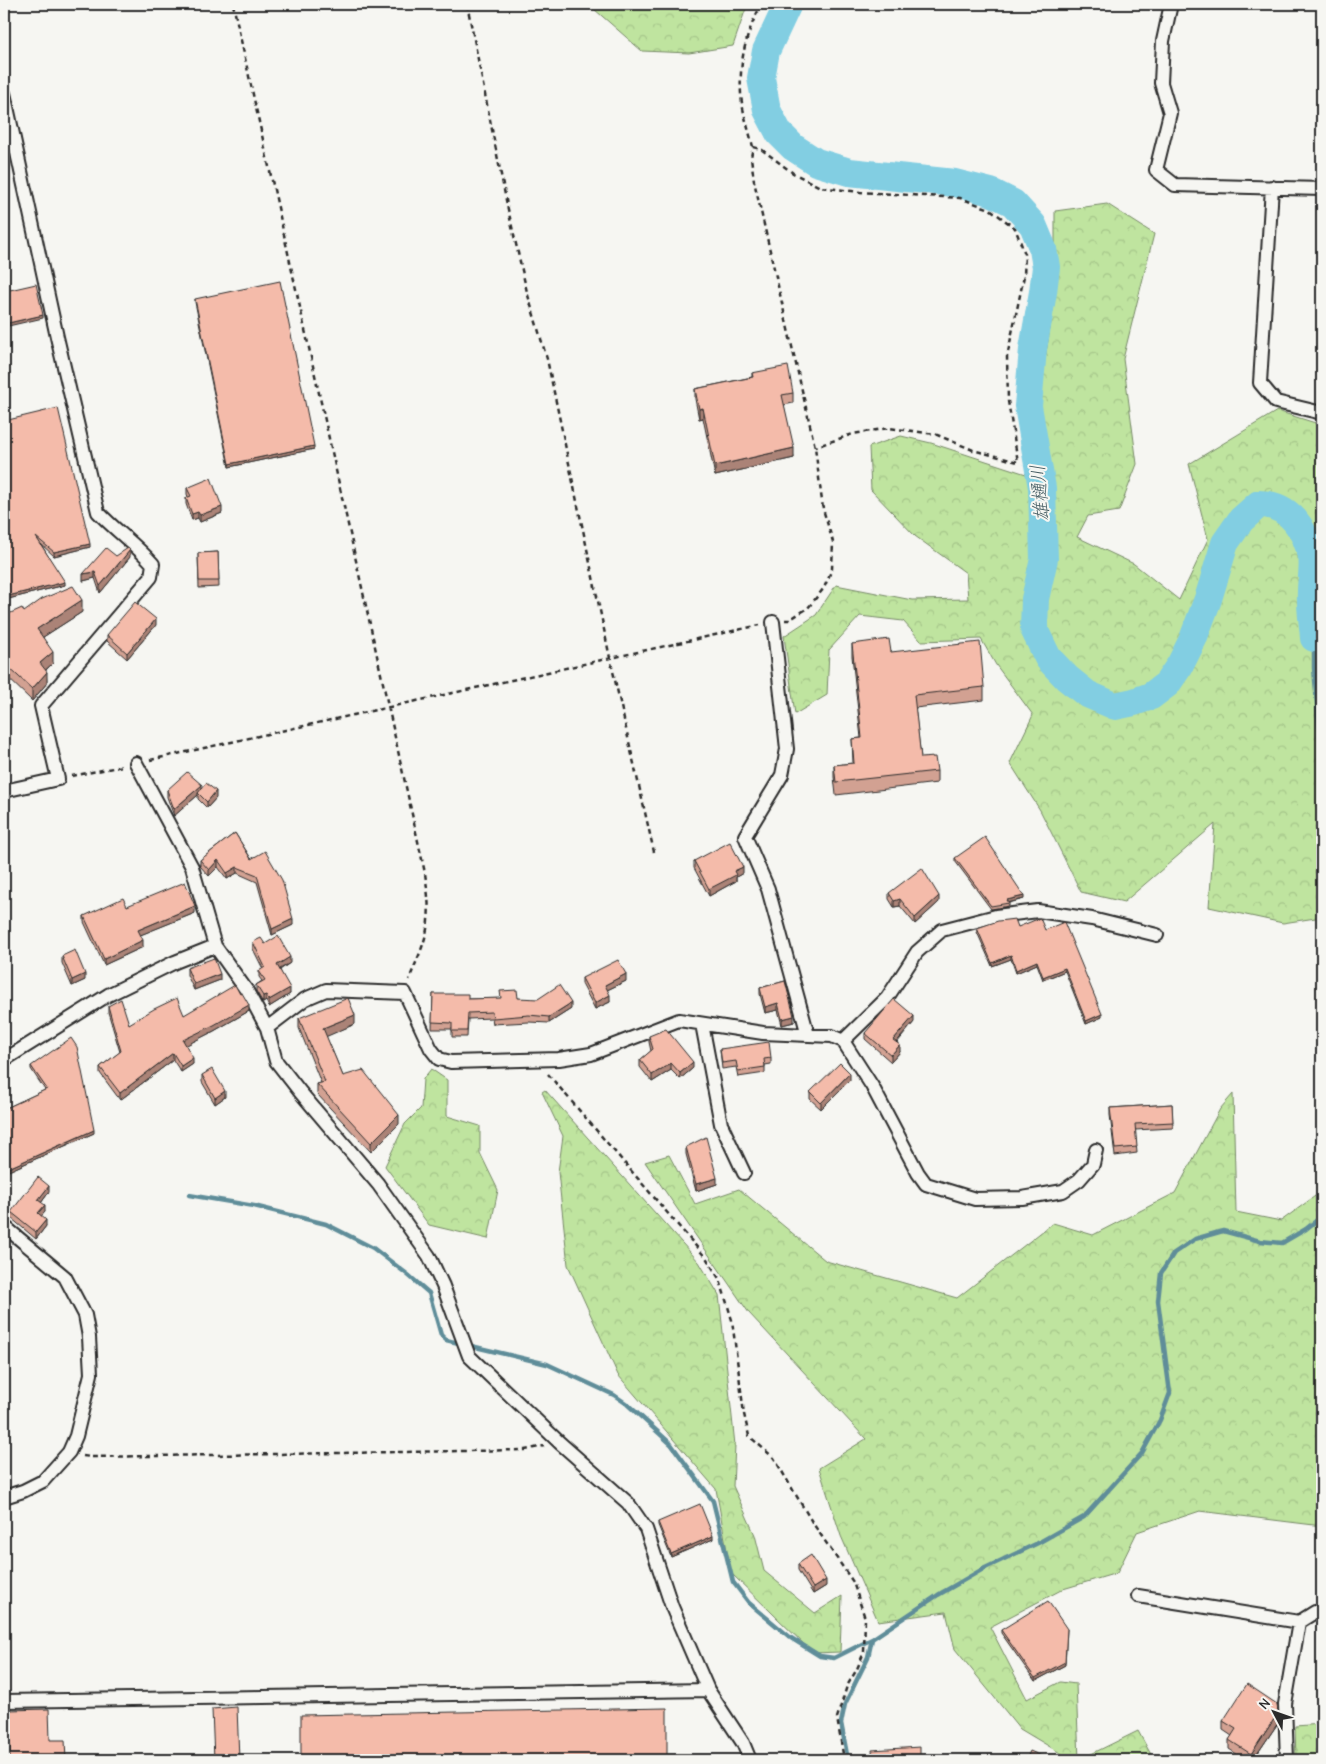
<svg xmlns="http://www.w3.org/2000/svg" width="1326" height="1764" viewBox="0 0 1326 1764" font-family="'Comic Neue','Klee One',sans-serif">
	<style>
		.forest { fill: url(#forest-crowns); stroke: #758865 }
		.lines { fill: none; stroke-linecap: round; stroke-linejoin: round }
		.stream { stroke: #5f8d99; stroke-width: 4.5 }
		.river { stroke: #82cee2; stroke-width: 28 }
		.street-casing { stroke: #2b2b2b; stroke-width: 16 }
		.path { stroke: #2b2b2b; stroke-width: 2.5; stroke-dasharray: 5 4; stroke-linecap: butt }
		.street { stroke: #f6f6f2; stroke-width: 12 }
		.wall { fill: #d2a192; stroke: #2b2b2b }
		.shaded-wall { fill: #ab8377; stroke: #2b2b2b }
		.building { fill: #f4bbaa; stroke: #2b2b2b }
		.labels { text-anchor: middle; dominant-baseline: central; stroke-width: 4; stroke-linejoin: round; paint-order: stroke }
		.water-label { font-size: 19px; font-style: italic; fill: #455c62; stroke: #f6f6f2 }
	</style>
	<defs>
		<pattern id="forest-crowns" width="20" height="18" patternUnits="userSpaceOnUse" patternTransform="scale(1.25)"><rect width="20" height="18" fill="#bfe49f"/><path d="M2 6a3 3 0 1 1 6 0M12 15a3 3 0 1 1 6 0" fill="none" stroke="#a4c489"/></pattern>
	</defs>
	<rect width="100%" height="100%" fill="#f6f6f2"/>
	<filter id="ink" filterUnits="userSpaceOnUse"><feTurbulence type="fractalNoise" baseFrequency=".02" numOctaves="2"/><feDisplacementMap in="SourceGraphic" scale="10" xChannelSelector="R" yChannelSelector="G"/><feConvolveMatrix kernelMatrix="1 2 1 2 8 2 1 2 1" color-interpolation-filters="sRGB"/></filter>
	<g filter="url(#ink)">
		<path class="forest" d="M593 4H750L745 11 733 46 689 53 642 51 594 9Z
			M1107 204 1154 234 1123 359 1137 464 1119 511 1088 516 1077 537 1134 564 1179 600 1208 539 1189 464 1277 411 1322 425V917L1283 923 1209 907 1215 824 1124 902 1081 892 1040 810 1010 763 1033 715 996 665 981 639 921 641 903 621 860 616 829 650 827 695 795 714 784 636 816 615 836 585 912 600 968 599 966 573 915 536 871 490 869 447 901 436 931 443 1026 474 1055 298V211Z
			M431 1069 447 1080V1116L480 1126V1153L498 1190 488 1239 429 1225 385 1166 405 1124 421 1108 423 1079Z
			M545 1090 699 1262 719 1295 735 1445 733 1486 755 1535 764 1571 815 1613 842 1596 840 1652 813 1653 731 1573 716 1489 618 1375 568 1265 558 1172 563 1136 542 1092Z
			M1233 1094 1236 1212 1281 1221 1322 1191V1526L1200 1511 1137 1532 1117 1573 1063 1589 990 1627 1027 1699 1060 1682 1076 1684 1079 1760 1138 1731 1154 1760H1072L1020 1729 955 1649 946 1612 878 1621 841 1536 819 1468 866 1439 749 1313 645 1162 669 1155 695 1204 739 1189 826 1261 957 1298 1053 1223 1093 1235 1175 1193 1220 1109Z
			M1322 1724V1760H1296L1295 1726Z"/>
		<g class="lines">
			<path class="stream" d="M1322 631 1314 638V668L1322 762
				M189 1195 254 1206 326 1224 373 1248 407 1274 429 1293 441 1335 446 1340 547 1364 614 1395 627 1404 671 1444 713 1501 733 1582 749 1603 791 1638 820 1656 834 1658 872 1639 938 1595 983 1569 1038 1543 1084 1517 1142 1453 1160 1420 1170 1393 1158 1301 1161 1273 1174 1253 1195 1239 1223 1231 1260 1241 1282 1243 1306 1229 1322 1216
				M848 1760 841 1723 845 1704 868 1657 872 1639"/>
			<path class="river" d="M788 4 766 51 761 78 767 110 779 133 793 147 816 162 849 172 955 183 991 192 1013 203 1033 225 1043 249 1046 267 1043 292 1033 349 1028 406 1042 488 1044 559 1035 599 1034 629 1048 658 1067 678 1087 694 1115 706 1134 702 1151 696 1167 684 1180 665 1193 639 1208 599 1225 543 1241 520 1259 504C1290 504 1305 529 1312 557 1314 567 1311 581 1311 591 1310 607 1313 623 1314 638"/>
			<g class="street-casing">
				<path id="street" d="M1171 4 1163 41 1161 83 1170 113 1156 170 1175 185 1322 189
					M4 93 57 337 98 512C115 530 136 545 153 564L151 577 41 706 58 779 4 791
					M1272 187 1260 383 1276 402 1322 413
					M773 622 787 749 782 775 745 836 768 889 808 1035
					M136 763 192 867 215 946 247 991 267 1028 276 1061 301 1093 378 1184 429 1256 443 1286 469 1356 560 1443 628 1503 646 1529 672 1607 708 1690 743 1743 750 1760
					M702 1024 721 1124 744 1173
					M267 1028 305 999 326 990 405 993 431 1049 439 1059 451 1062 559 1059 591 1054 679 1020 763 1033 832 1036 843 1041 872 1086 918 1173 926 1184 975 1199 1022 1198 1063 1191 1079 1180 1093 1164 1096 1150
					M843 1041 887 998 917 952 942 930 996 916 1038 911 1092 919 1157 935
					M4 1060 108 995 175 962 215 946
					M4 1226 65 1277 85 1315 89 1337 91 1374 76 1436 69 1452 43 1481 23 1491 4 1497
					M1138 1596 1299 1622
					M4 1701 708 1690
					M1287 1760 1285 1704 1299 1622 1315 1612H1322"/>
			</g>
			<path class="path" d="M233 4 425 873C427 889 430 905 428 920 427 941 416 961 409 980
				M467 4 507 205 527 292 547 359 610 658 654 852
				M753 147C749 130 742 111 741 94 739 62 746 31 762 4
				M785 620H789L808 608 824 588 832 569 833 542 823 509 815 447 754 181 751 157 753 147 761 149 793 173 820 187 860 192 960 198 990 209 1015 228 1025 254 1024 276 1007 357 1008 401 1018 462 973 450 935 434 889 428 853 434 815 447
				M150 760 760 625
				M72 776 123 766
				M548 1074 707 1259 720 1280 732 1320 744 1414 749 1436 774 1458 812 1522 853 1582 865 1618 864 1652 857 1669 847 1686 837 1718 844 1760
				M83 1456 91 1457 525 1450 544 1446"/>
			<use href="#street" class="street"/>
		</g>
		<path class="wall" d="M195 299 314 449 229 467 195 302Z
			M752 373 793 393V403L784 405 794 458 715 476 703 418 699 419 695 399V389L752 377Z
			M4 421 90 547 54 556 41 544 65 585 4 600Z
			M187 488 222 513 200 522 198 518 192 520 186 504V498L188 497 187 494Z
			M218 552 219 587 199 588 198 553Z
			M116 556 130 557 100 593 95 578 83 581Z
			M82 612 43 637 53 663 46 670 47 683 32 701 4 674V616Z
			M156 625 127 659 107 641V635Z
			M852 644 891 652 984 687V700L915 708 921 758 937 771V783L836 795 834 777V765L853 763 852 739 861 738 852 656Z
			M202 788 216 798 207 808 198 799V795L174 816 167 797V790Z
			M235 833 293 925 272 935 257 882 237 873 227 879 218 867 209 876 200 866V860Z
			M955 858 1024 899 1009 903V906L991 909 955 861Z
			M694 861 743 873 736 877V881L709 896 694 868Z
			M889 893 939 902 915 924 900 906 894 907 889 899Z
			M127 906 195 913 140 935 143 947 104 965 84 922V916Z
			M1018 927 1045 930 1102 1017 1086 1024 1065 971 1043 980 1037 964 1016 973 1011 959 992 966 977 932V928Z
			M253 942 265 944 290 963 280 970 290 994 269 1007 266 1001 263 1003 256 991V985L262 981 259 977V971L263 969 253 949Z
			M62 956 85 980 72 986 62 963Z
			M187 968 220 980 194 990 187 975Z
			M582 978 626 981 607 990 610 1002 595 1009 582 984Z
			M785 981 794 1022 782 1025 778 1010 765 1013 760 994V988Z
			M433 994 468 999 518 998 571 1009 549 1023 529 1022 493 1024 492 1018 468 1019 467 1037H452V1029H432Z
			M108 1006 129 1024 184 1015 249 1011 214 1031 186 1045 193 1064 181 1072 173 1060 120 1100 100 1073V1067L120 1052 108 1012Z
			M299 1018 355 1024 326 1036 343 1076 399 1124 371 1152 317 1094V1084L321 1083 299 1028Z
			M914 1022 897 1043 900 1052 891 1062 865 1039V1033Z
			M649 1036 693 1068 680 1079 671 1070 652 1082 640 1067V1060L651 1051 649 1042Z
			M720 1049 771 1058V1064L765 1065V1073L738 1077 736 1067 722 1069Z
			M31 1066 94 1133 4 1173V1109L45 1090 31 1069Z
			M202 1075 225 1097 215 1104 202 1082Z
			M850 1080 821 1109 810 1099V1092Z
			M1172 1104 1173 1128 1135 1130 1137 1153 1115 1156 1110 1115V1108Z
			M686 1147 717 1184 696 1191 686 1154Z
			M49 1192 41 1203 45 1212 41 1216 46 1226 36 1239 11 1218V1212Z
			M658 1522 713 1539 671 1557 658 1525Z
			M798 1564 826 1586 813 1594 798 1570Z
			M1001 1630 1065 1665 1035 1681 1001 1633Z
			M1223 1721 1278 1723 1253 1760H1246L1229 1749V1740L1232 1736 1223 1730Z"/>
		<path class="shaded-wall" d="M43 315V318L4 327V324Z
			M703 408V418L699 419V409Z
			M314 446V449L229 467V464Z
			M794 448V458L715 476V466Z
			M222 507V513L200 522V515Z
			M198 512V518L192 520V514Z
			M90 544V547L54 556V552Z
			M130 550V557L100 593V586Z
			M95 572V578L83 581V574Z
			M65 582V585L4 600V597Z
			M82 600V612L37 641V629Z
			M156 619V625L127 659V653Z
			M53 652V663L40 675V663Z
			M47 672V683L32 701V689Z
			M202 785V791L198 793V795L174 816V809Z
			M216 791V798L207 808V802Z
			M218 860V867L209 876V870Z
			M237 867V873L227 879V873Z
			M743 867V873L736 877V881L709 896V889L734 871Z
			M939 896V902L915 924V918Z
			M1024 896V899L1007 903V900Z
			M900 899V906L894 907V901Z
			M195 906V913L138 936V930Z
			M293 919V925L272 935V929Z
			M143 940V947L104 965V959Z
			M1011 955V959L992 966V963Z
			M290 957V963L277 971V965Z
			M1037 961V964L1016 973V970Z
			M1065 968V971L1043 980V977Z
			M85 974V980L72 986V980Z
			M220 974V980L194 990V984Z
			M626 974V981L605 991V985Z
			M290 988V994L269 1007V1000Z
			M266 995V1001L263 1003V996Z
			M610 995V1002L595 1009V1003Z
			M571 1003V1009L549 1023V1017Z
			M778 1003V1010L765 1013V1007Z
			M249 1005V1011L214 1031 183 1047V1040Z
			M1102 1014V1017L1086 1024V1021Z
			M355 1015V1024L323 1038V1028Z
			M794 1016V1022L782 1025V1019Z
			M914 1016V1022L893 1046V1040Z
			M900 1045V1052L891 1062V1055Z
			M173 1053V1060L120 1100V1093Z
			M193 1058V1064L181 1072V1066Z
			M693 1062V1068L680 1079V1073Z
			M671 1063V1070L652 1082V1075Z
			M850 1073V1080L821 1109V1103Z
			M225 1091V1097L215 1104V1098Z
			M399 1115V1124L371 1152V1143Z
			M94 1130V1133L4 1173V1170Z
			M717 1178V1184L696 1191V1184Z
			M49 1186V1192L38 1207V1200Z
			M45 1205V1212L38 1220V1213Z
			M46 1220V1226L36 1239V1232Z
			M713 1536V1539L671 1557V1554Z
			M826 1580V1586L813 1594V1588Z
			M1067 1629 1065 1665 1035 1681V1678Z
			M1278 1713V1723L1253 1760H1251V1754Z"/>
		<path class="building" d="M4 264 10 290 36 284 43 315 4 324Z
			M280 281 314 446 229 464 195 299Z
			M788 366 793 393 782 395 794 448 715 466 703 408 699 409 695 389 753 377 752 373Z
			M58 408 90 544 54 552 36 537 65 582 4 597V421Z
			M211 478 222 507 200 515 198 512 192 514 186 498 191 496 187 488Z
			M106 548 116 556 128 548 130 550 100 586 95 572 83 574Z
			M218 552 219 581H199L198 553Z
			M73 586 82 600 37 629 53 652 40 663 47 672 32 689 4 663V616L22 608 24 612 42 599Z
			M135 602 156 619 127 653 107 635Z
			M889 639 891 652 980 642 984 687 914 695 921 758 935 757 937 771 836 782 834 765 854 763 852 739 862 738 852 644Z
			M187 772 202 785 174 809 167 790Z
			M206 783 216 791 207 802 198 793Z
			M235 833 251 859 265 851 282 880 293 919 272 929 257 875 237 867 227 873 218 860 209 870 200 860Z
			M985 837 1024 896 1007 900 1009 903 991 906 955 858Z
			M730 842 743 867 734 871 736 875 709 889 694 861Z
			M922 868 939 896 915 918 900 899 894 901 889 893Z
			M185 882 195 906 138 930 143 940 104 959 84 916 123 898 127 906Z
			M1040 918 1045 930 1064 922 1102 1014 1086 1021 1065 968 1043 977 1037 961 1016 970 1011 955 992 963 977 928 998 921 1015 919 1018 927Z
			M278 936 290 957 277 965 290 988 269 1000 266 995 263 996 256 985 265 980 259 971 265 967 253 942 261 938 265 944Z
			M75 950 85 974 72 980 62 956Z
			M214 958 220 974 194 984 187 968Z
			M618 960 626 974 605 985 610 995 595 1003 582 978Z
			M785 981 794 1016 782 1019 778 1003 765 1007 760 988Z
			M235 985 240 994 242 993 249 1005 214 1025 183 1040 193 1058 181 1066 173 1053 120 1093 100 1067 121 1051 108 1006 121 999 129 1024 154 1009 177 998 184 1015Z
			M559 985 571 1003 549 1017 529 1015 493 1018 492 1012 468 1013 467 1031H452V1023L432 1022 433 994H468V999L501 998 500 991 517 990 518 998 538 999Z
			M348 998 355 1015 323 1028 343 1076 363 1070 399 1115 371 1143 317 1084 325 1082 299 1018Z
			M894 999 914 1016 893 1040 900 1045 891 1055 865 1033Z
			M666 1029 693 1062 680 1073 671 1063 652 1075 640 1060 653 1049 649 1036Z
			M71 1038 77 1047 94 1130 4 1170V1109L47 1089 31 1066Z
			M769 1042 771 1058 764 1059 765 1067 738 1071 736 1061 722 1063 720 1049Z
			M840 1063 850 1073 821 1103 810 1092Z
			M212 1069 225 1091 215 1098 202 1075Z
			M1172 1104 1173 1122 1135 1124 1137 1147 1115 1149 1110 1108Z
			M706 1137 717 1178 696 1184 686 1147Z
			M38 1177 49 1186 38 1200 45 1205 38 1213 46 1220 36 1232 11 1212Z
			M700 1504 713 1536 671 1554 658 1522Z
			M811 1555 826 1580 813 1588 798 1564Z
			M1048 1601 1067 1629 1065 1662 1035 1678 1001 1630Z
			M1247 1684 1277 1704 1278 1713 1251 1754 1229 1740 1236 1729 1223 1721Z
			M237 1707 239 1760H214L212 1709Z
			M667 1708V1760H301V1715Z
			M49 1709 50 1740H65L66 1760H10L8 1710Z
			M920 1747V1760H873L872 1750Z
			M1030 1751 1051 1760H1026Z"/>
	</g>
	<g class="labels">
		<g class="water-label">
			<text transform="translate(1040 493) rotate(-95)">雄樋川</text>
		</g>
	</g>
	<rect width="1326" height="1764" fill="none" stroke="#f6f6f2" stroke-width="20"/>
	<rect x="10" y="10" width="1306" height="1744" fill="none" stroke="#2b2b2b" stroke-width="2" filter="url(#ink)"/>
	<g transform="translate(1274 1712) rotate(311)" stroke="#f6f6f2" stroke-width="4" paint-order="stroke">
	<path d="M0-4L9 19L0 12L-9 19Z" fill="#2b2b2b"/>
	<text y="-8" font-size="14" font-weight="bold" text-anchor="middle" fill="#2b2b2b">N</text>
	</g>
</svg>
